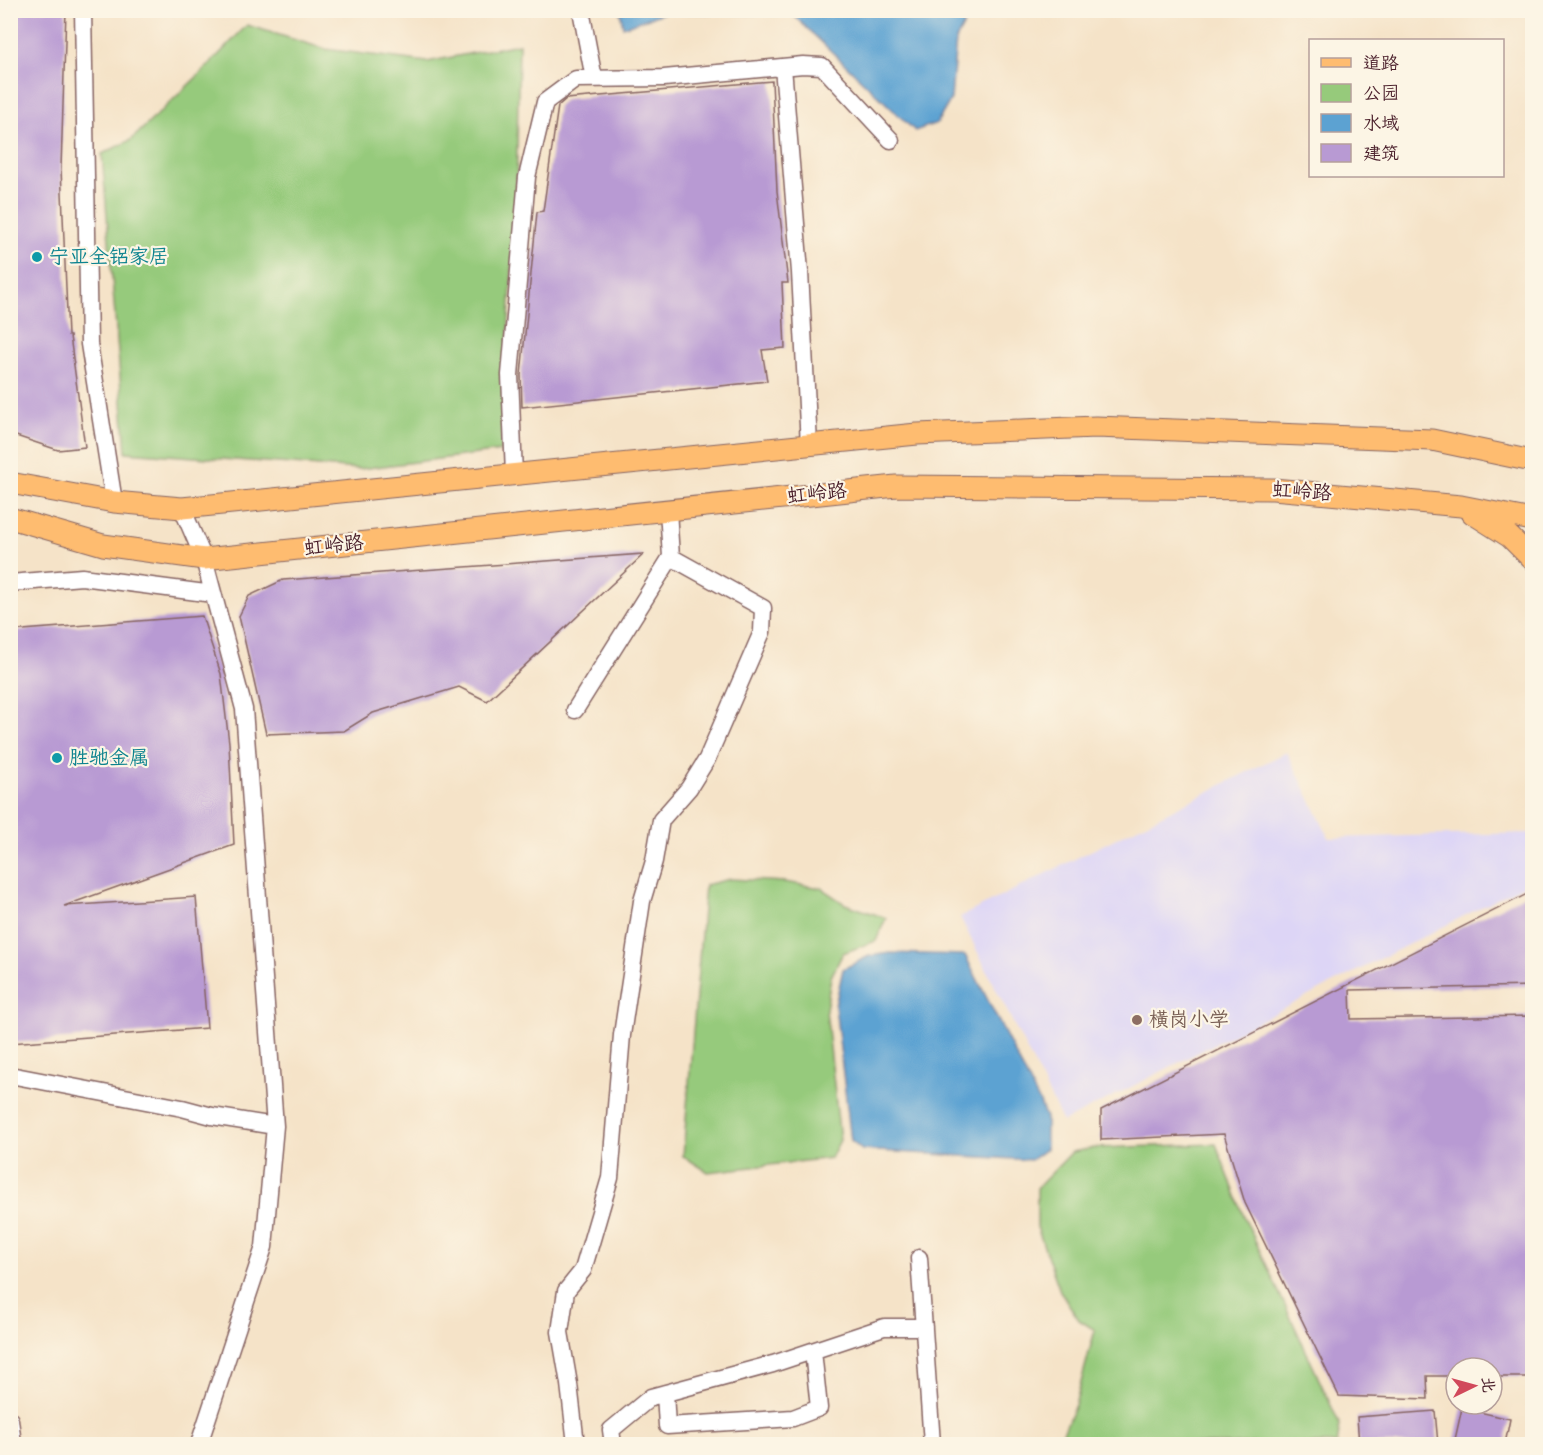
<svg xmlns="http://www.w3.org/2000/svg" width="1543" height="1455" viewBox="0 0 1543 1455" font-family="Mynerve,'LXGW WenKai TC',sans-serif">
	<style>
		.built { fill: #ddd5f6 }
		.green { fill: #96ca7b; stroke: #707453; stroke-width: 1.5 }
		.water { fill: #5ca2d2; stroke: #53607e; stroke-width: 1.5 }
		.building { fill: #b89ad3 }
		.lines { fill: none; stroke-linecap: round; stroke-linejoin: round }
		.minor-casing { stroke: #866462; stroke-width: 19 }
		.major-casing { stroke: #866462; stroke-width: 23 }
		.minor { stroke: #fff; stroke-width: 16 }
		.major { stroke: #febc70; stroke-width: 21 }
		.culture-dot { fill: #0f9aa8; stroke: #fcf5e5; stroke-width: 2 }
		.education-dot { fill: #8d6e63; stroke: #fcf5e5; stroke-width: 2 }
		.labels { text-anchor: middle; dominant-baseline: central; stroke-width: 4.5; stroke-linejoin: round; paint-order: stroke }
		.culture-label { font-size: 20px; fill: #0d838f; stroke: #fcf5e5; text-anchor: start }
		.street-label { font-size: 20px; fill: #4a1f2b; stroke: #fcf5e5 }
		.education-label { font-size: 20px; fill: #785e54; stroke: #fcf5e5; text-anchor: start }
	</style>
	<rect width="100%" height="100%" fill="#fcf5e5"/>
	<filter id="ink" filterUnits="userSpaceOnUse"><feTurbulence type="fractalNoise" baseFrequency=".0167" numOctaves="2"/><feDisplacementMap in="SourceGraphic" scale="12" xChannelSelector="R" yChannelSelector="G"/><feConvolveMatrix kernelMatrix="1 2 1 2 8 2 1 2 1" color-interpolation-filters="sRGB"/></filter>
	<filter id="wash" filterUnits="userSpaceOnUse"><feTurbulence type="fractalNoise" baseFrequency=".008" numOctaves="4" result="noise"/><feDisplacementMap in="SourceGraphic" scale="24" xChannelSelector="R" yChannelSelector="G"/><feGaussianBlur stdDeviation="1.35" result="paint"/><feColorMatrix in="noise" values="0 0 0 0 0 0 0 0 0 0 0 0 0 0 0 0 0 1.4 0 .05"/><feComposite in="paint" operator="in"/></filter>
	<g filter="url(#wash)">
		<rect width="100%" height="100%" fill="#f5e3c8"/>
		<path class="built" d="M1287 752 1329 838 1532 833V881L1063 1122 960 917Z"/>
		<path class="green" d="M247 25 325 49 427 62 519 44 516 204 501 451 360 469 126 452 102 154 131 140 203 71Z
			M730 879 784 882 821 888 845 904 886 918 876 941 843 953 831 977 826 1010 840 1140 831 1158 708 1172 683 1156 705 885Z
			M1216 1144 1243 1214 1340 1425 1337 1444H1255L1251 1443 1250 1444H1058L1075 1405 1095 1330 1079 1320 1060 1291 1037 1227V1188L1072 1152 1095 1148Z"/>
		<path class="water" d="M620 11V10L971 11 956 40 951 99 937 123 915 131 793 15 666 12 623 27Z
			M890 953 965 955 1040 1103 1046 1118V1149L1031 1160 862 1150 851 1141 835 1006 843 969 869 956Z"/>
		<g id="blocks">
			<path class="building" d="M10 10H66L61 168 68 336H70L85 447 58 450 10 434Z
				M772 81 777 191 788 283H782L785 348 762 350 767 381 522 407 521 375 537 212 543 211 558 106 566 99Z
				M644 554 487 701 459 687 373 713 344 731 266 734 239 616 249 596 283 580Z
				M202 616 221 674 229 743 234 845 64 906 196 897 207 1028 10 1043V631Z
				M1533 891V986L1350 990 1351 1019 1533 1016V1377H1492V1368H1456V1376H1427L1428 1399 1339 1396 1245 1203 1224 1134 1101 1140V1110Z
				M1462 1408 1510 1419 1505 1444H1454Z
				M1435 1411 1438 1444H1359L1357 1417Z"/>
		</g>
	</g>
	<g filter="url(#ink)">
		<use href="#blocks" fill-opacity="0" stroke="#866462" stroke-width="1.5"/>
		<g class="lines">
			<g class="minor-casing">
				<path id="minor" d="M83 10 89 344 114 502
					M581 10 594 79
					M783 67 800 272 809 445
					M514 475 510 375 527 177 545 102 576 79 664 78 803 65 822 66 891 140
					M182 508 204 559 244 709 275 1126 264 1247 199 1444
					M10 583 82 577 213 594
					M575 710 671 557 668 510
					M10 1075 182 1108 212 1116 275 1126
					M919 1258 932 1444
					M665 1393 667 1426 793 1418 819 1408 813 1351
					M10 1420 13 1444
					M576 1444 569 1384 560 1332 566 1291 583 1270 610 1178 622 1035 642 901 654 861 661 820 689 788 707 759 762 632 763 608 671 557
					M613 1444 611 1430 651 1397 773 1364 884 1327H924"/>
			</g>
			<g class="major-casing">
				<path id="major" d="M10 483 114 502 182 508 917 434 1096 427 1432 440 1532 461
					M1472 513 1510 537 1532 559
					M10 518 103 545 204 559 896 486 1273 489 1461 506 1532 520"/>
			</g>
			<use href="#minor" class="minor"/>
			<use href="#major" class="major"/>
		</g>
	</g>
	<g class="culture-dot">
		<circle cx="37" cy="257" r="6"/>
		<circle cx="57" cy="758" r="6"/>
	</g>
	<circle class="education-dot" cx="1137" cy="1020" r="6"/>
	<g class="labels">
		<g class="culture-label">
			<text x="49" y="257">宁亚全铝家居</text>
			<text x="69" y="758">胜驰金属</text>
		</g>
		<g class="street-label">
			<text transform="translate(1302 492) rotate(4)">虹岭路</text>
			<text transform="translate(817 494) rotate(-6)">虹岭路</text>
			<text transform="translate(334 546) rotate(-6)">虹岭路</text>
		</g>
		<g class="education-label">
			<text x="1149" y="1020">横岗小学</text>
		</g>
	</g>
	<rect width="1543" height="1455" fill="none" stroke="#fcf5e5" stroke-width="36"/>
	<rect x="1309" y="39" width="195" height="138" fill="#fcf5e5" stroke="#b59f9b" stroke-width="1.5"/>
	<rect x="1321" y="58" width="30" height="9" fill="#febc70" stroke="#b59f9b" stroke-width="1.5"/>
	<text x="1363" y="69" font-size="18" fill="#4a1f2b">道路</text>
	<rect x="1321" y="84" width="30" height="18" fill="#96ca7b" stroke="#b59f9b" stroke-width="1.5"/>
	<text x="1363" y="99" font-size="18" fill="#4a1f2b">公园</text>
	<rect x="1321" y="114" width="30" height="18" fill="#5ca2d2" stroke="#b59f9b" stroke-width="1.5"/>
	<text x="1363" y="129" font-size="18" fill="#4a1f2b">水域</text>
	<rect x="1321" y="144" width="30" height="18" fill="#b89ad3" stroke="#b59f9b" stroke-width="1.5"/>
	<text x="1363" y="159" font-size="18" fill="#4a1f2b">建筑</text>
	<g transform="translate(1474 1386) rotate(85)"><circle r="28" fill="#fcf5e5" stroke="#b59f9b" stroke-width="1.5"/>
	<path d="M0-4.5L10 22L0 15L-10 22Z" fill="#d1495b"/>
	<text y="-9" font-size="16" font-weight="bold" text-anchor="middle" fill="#4a1f2b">北</text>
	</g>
</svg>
